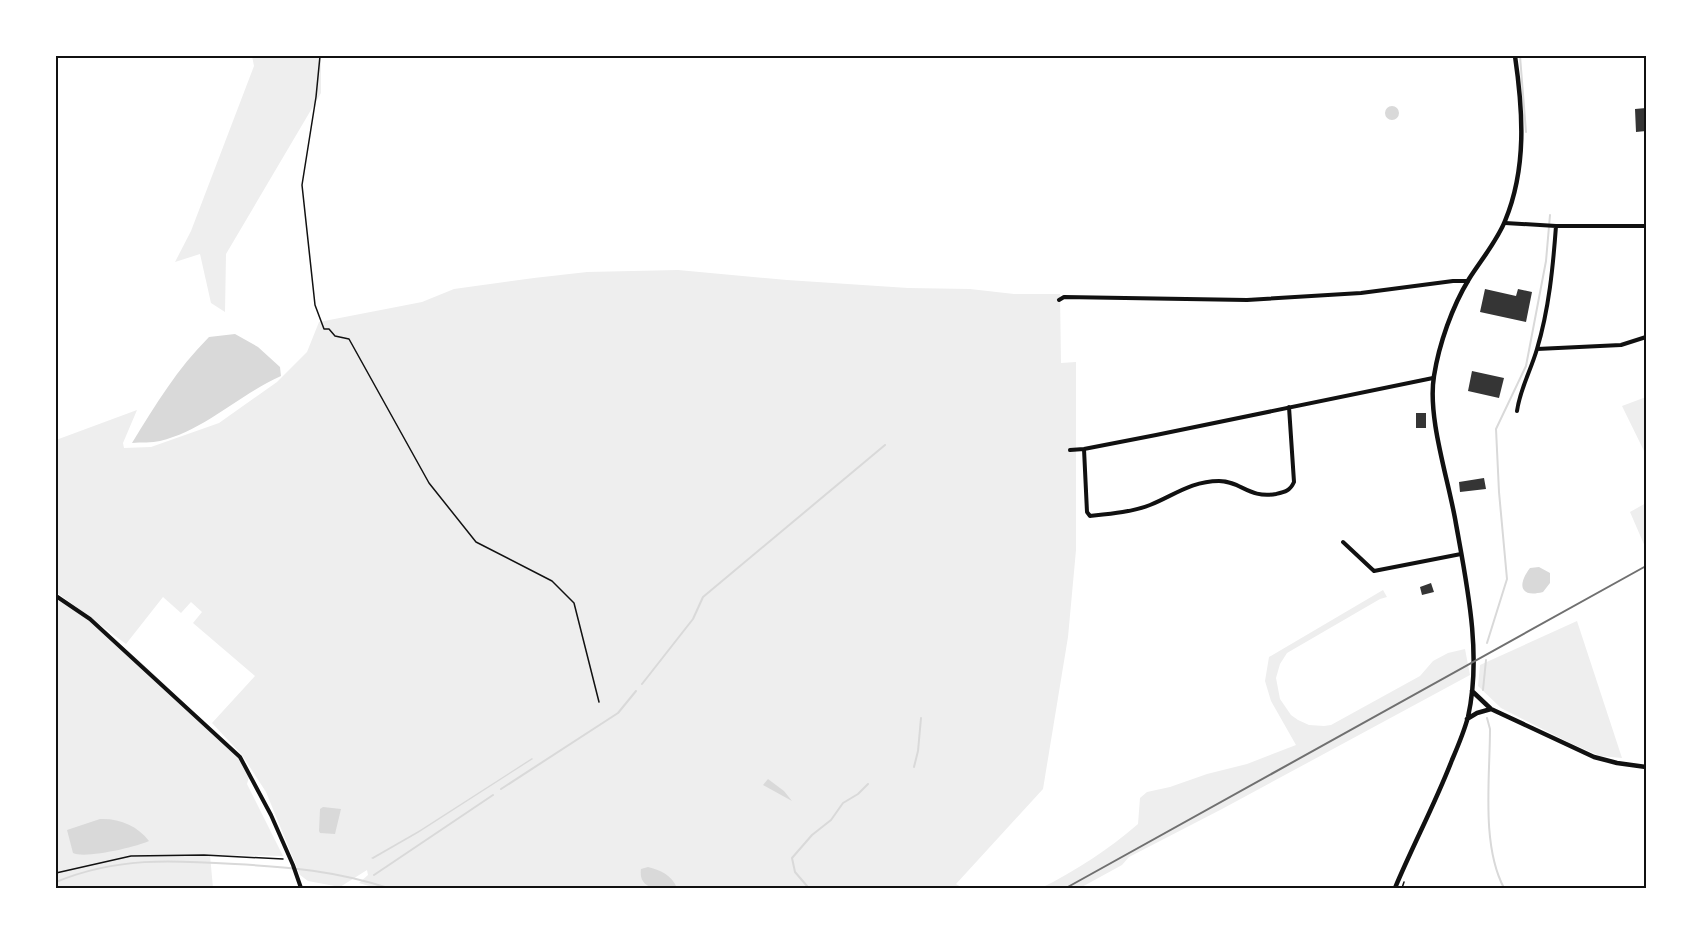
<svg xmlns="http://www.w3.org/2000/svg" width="1702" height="944" viewBox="0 0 1702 944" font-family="'Fira Sans',sans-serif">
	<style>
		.green { fill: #eee }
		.water { fill: #d9d9d9 }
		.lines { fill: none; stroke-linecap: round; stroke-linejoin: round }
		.stream { stroke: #d9d9d9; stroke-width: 2 }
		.building { fill: #353535 }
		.path { stroke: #111; stroke-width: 1.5 }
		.minor { stroke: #111; stroke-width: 4 }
		.tertiary { stroke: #111; stroke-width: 4.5 }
		.rail { stroke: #707070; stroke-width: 2 }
		.neatline { fill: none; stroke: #111; stroke-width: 2 }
	</style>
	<rect width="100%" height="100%" fill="#fff"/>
	<path class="green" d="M252 56H321V93L226 254 225 312 211 303 200 254 175 262 191 231 254 66Z
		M678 270 787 280 908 288 970 289 1014 294H1060L1061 363 1076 362V550L1068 637 1043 789 956 884 963 888H376L359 883 368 875 367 870 340 887 308 881 300 875 266 792 242 755 212 723 255 676 193 623 202 612 191 602 181 613 163 597 126 644 56 592V440L137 410 123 443 124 448 151 447 219 423 277 382 307 352 319 322 422 302 454 289 534 278 587 272Z
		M1646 397V455L1622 406Z
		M1646 503V549L1630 512Z
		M1383 590 1387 597 1380 599 1287 653 1280 664 1276 678 1280 699 1291 715 1298 720 1309 725 1324 726 1331 725 1420 676 1433 661 1448 653 1465 649 1470 675 1222 809 1129 857 1122 865 1080 888H1041C1076 871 1109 849 1138 824L1140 798 1147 792 1170 787 1207 774 1247 764 1296 745 1271 701 1265 681 1269 657Z
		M56 599C126 640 181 701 239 758L249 777 247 784 283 856 210 855 213 888H56Z
		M1577 621 1622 758 1600 756 1570 743 1501 708 1478 686 1480 665Z"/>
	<path class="water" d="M1385 113a7 7 0 1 1 14 0a7 7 0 1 1-14 0Z
		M235 334 258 347 280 367 281 376C240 394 205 430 160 441 152 443 141 442 132 443 156 404 177 369 209 337Z
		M1539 567 1550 573V583L1543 592C1520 598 1517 585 1530 568Z
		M532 758 533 759 418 833 373 859 371 858 420 830Z
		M768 779 784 791 792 801 763 785Z
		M323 807 341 809 335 834 320 833 319 831 320 809Z
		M100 819C119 818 138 826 149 841 136 847 85 859 73 853L67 830Z
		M648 867C660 870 672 875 677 888 661 889 638 891 641 869Z"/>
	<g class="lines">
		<path class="stream" d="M1520 56 1526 132
			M1487 643 1507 579 1499 492 1496 429 1526 366 1546 261 1550 215
			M642 684 693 619 703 597 885 445
			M1483 690 1486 660
			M1487 718 1490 729C1490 777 1481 845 1504 888
			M914 767 918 751 921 718
			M501 789 618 713 636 691
			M374 875 493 795
			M56 882C116 857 171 860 235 864 290 867 336 871 388 888
			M806 888 807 886 795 872 792 858 812 835 831 820 843 803 858 794 868 784"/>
	</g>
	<path class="building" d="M1646 108V131L1636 132 1635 109Z
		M1485 289 1516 296 1518 289 1532 292 1526 322 1480 312Z
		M1472 371 1504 378 1499 398 1468 391Z
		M1416 413H1426V428H1416Z
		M1484 478 1486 489 1460 492 1459 482Z
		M1431 583 1434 592 1422 595 1420 587Z"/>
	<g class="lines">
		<path class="path" d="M320 56 316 97 302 185 315 305 324 329H329L335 336 349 339 429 483 476 542 552 581 574 603 599 702
			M56 873 131 856 204 855 283 859
			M1402 888 1404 882"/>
		<path class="minor" d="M1505 223 1556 226H1646
			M1059 300 1064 297 1247 300 1361 293 1453 281H1468
			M1537 349 1621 345 1646 337
			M1517 411C1520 389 1531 370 1537 349 1549 309 1553 267 1556 226
			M1084 449 1087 512 1090 516C1109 514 1132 512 1150 505 1173 496 1191 481 1219 481 1241 481 1249 499 1276 494 1285 492 1290 491 1294 482L1289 407
			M1070 450 1084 449 1156 435 1433 378
			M1343 542 1374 571 1461 554
			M56 596 90 619 240 757 271 815 293 865 301 888"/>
		<path class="tertiary" d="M1472 691 1491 709 1594 757 1617 763 1646 767
			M1467 719 1477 713 1491 709
			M1395 888C1413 845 1435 804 1452 760 1458 746 1464 732 1468 717 1482 655 1467 585 1456 524 1449 481 1427 418 1434 376 1439 344 1452 307 1469 279 1481 260 1497 241 1505 221 1527 168 1523 111 1515 56"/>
		<path class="rail" d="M1066 888 1646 566"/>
	</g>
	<rect width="1702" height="944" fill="none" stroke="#ffffff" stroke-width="114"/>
	<rect x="57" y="57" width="1588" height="830" class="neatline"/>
</svg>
